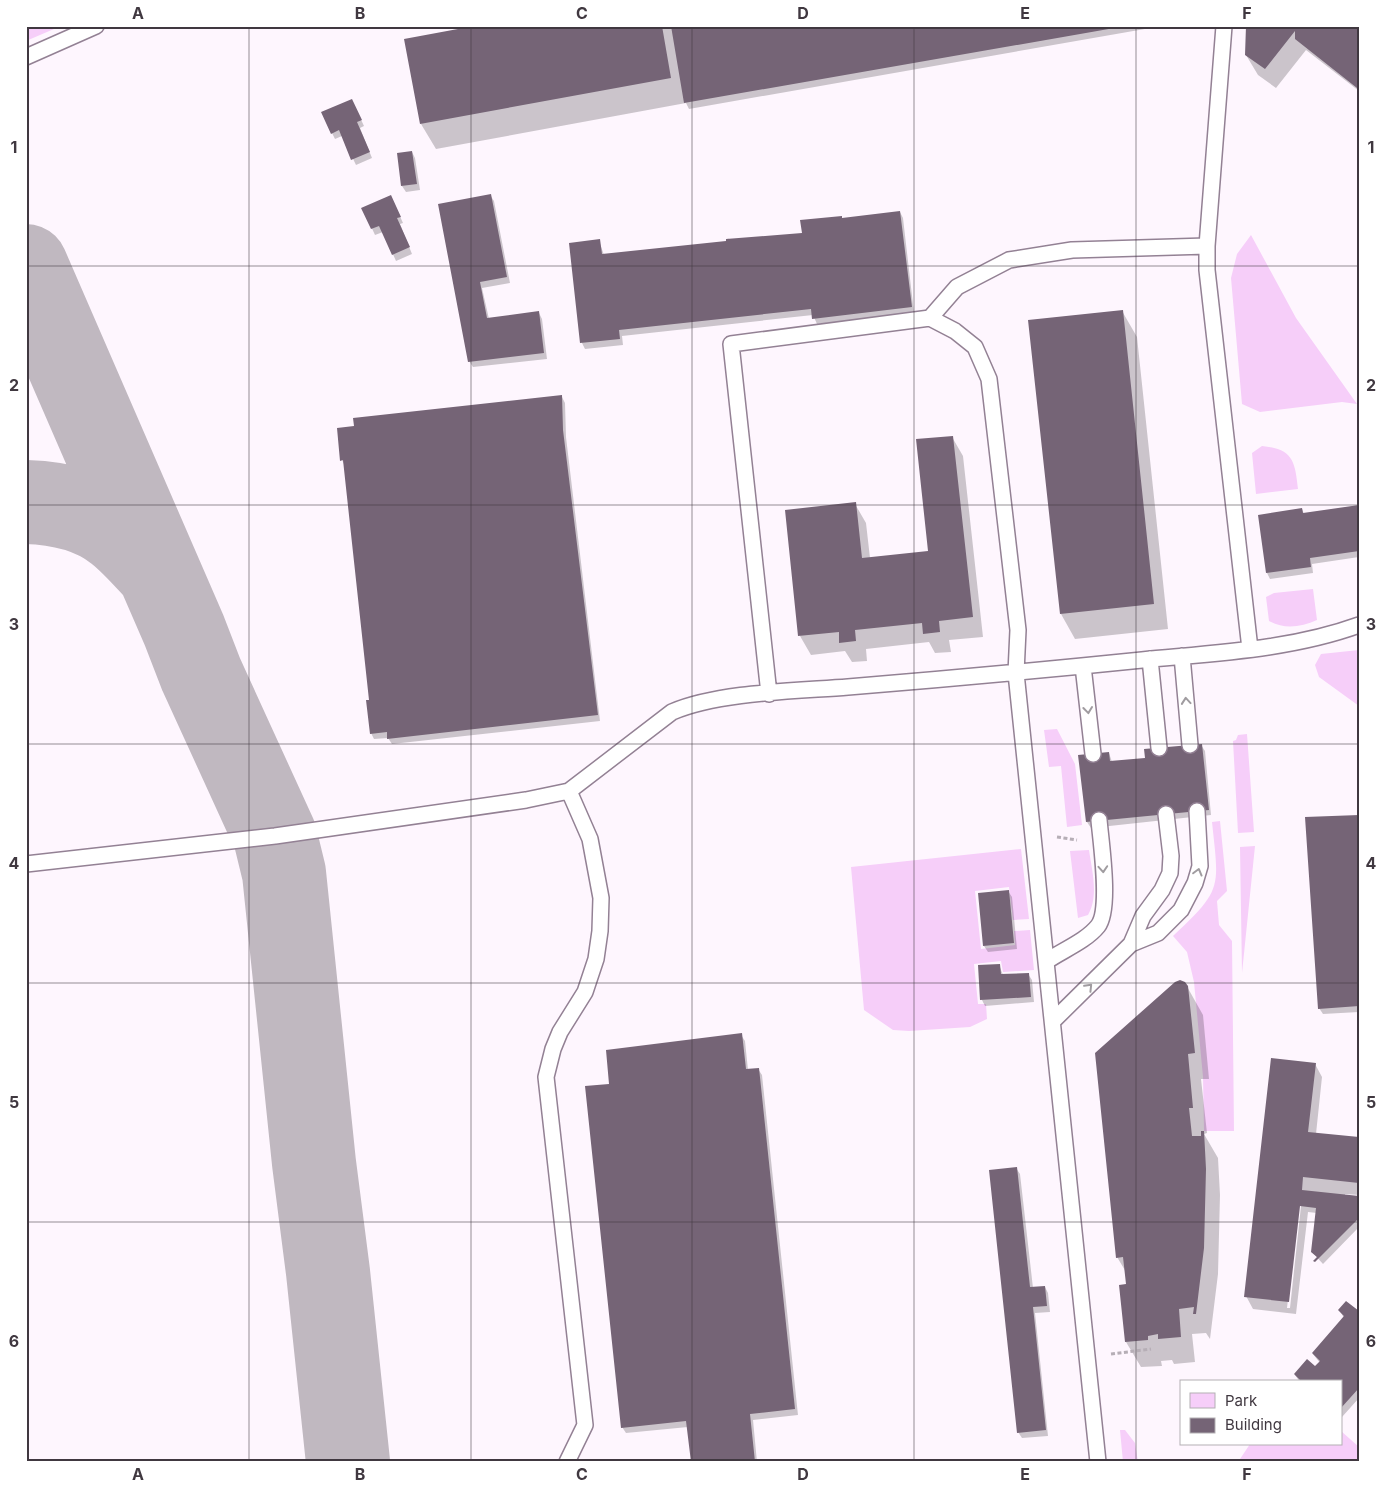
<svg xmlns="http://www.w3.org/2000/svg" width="1385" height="1488" viewBox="0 0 1385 1488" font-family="Inter,sans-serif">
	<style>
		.green { fill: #f6cef9 }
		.shadow { fill: #0003; fill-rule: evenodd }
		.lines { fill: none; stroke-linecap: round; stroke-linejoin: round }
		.taxiway { stroke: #c0b8c0; stroke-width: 84 }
		.building { fill: #756476 }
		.service-casing { stroke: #938194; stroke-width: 18 }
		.path { stroke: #b6aeb6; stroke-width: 3; stroke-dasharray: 4 2.5; stroke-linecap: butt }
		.service { stroke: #fff; stroke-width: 15 }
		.oneway { stroke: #a09ca0 }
		.grid { fill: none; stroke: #403840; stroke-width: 1; stroke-opacity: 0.55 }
		.neatline { fill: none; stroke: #403840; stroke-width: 2 }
		.grid-label { font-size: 16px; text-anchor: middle; font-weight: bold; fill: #403840 }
	</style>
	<rect width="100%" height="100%" fill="#fef6fe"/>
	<path class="green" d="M26 26H61L26 41Z
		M1251 235 1296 318 1357 404 1342 402 1260 412 1242 404 1231 278 1237 254Z
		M1262 446C1293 449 1295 461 1298 489L1256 494 1252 453Z
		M1313 589 1317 620C1301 627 1285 630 1269 621L1266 597 1274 593Z
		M1359 650V706L1319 677 1315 665 1321 654Z
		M1057 729 1075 764 1082 825 1067 827 1061 766 1049 767 1044 730Z
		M1247 734 1254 832 1238 833 1233 741 1236 740 1238 735Z
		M1220 821 1227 891 1217 901 1219 925 1232 941 1234 1131H1204L1203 1077 1194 982 1187 952 1173 936C1223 889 1219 888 1212 822Z
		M1255 846 1242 973 1240 847Z
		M1021 849 1029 919 1013 920 1009 887 975 891 981 949 1015 945 1014 931 1030 930 1034 970 1003 972 1001 961 974 964 978 1004H986L987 1019 970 1027 909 1031 893 1030 864 1010 851 867Z
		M1089 850C1092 871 1099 896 1088 915L1078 918 1070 851Z
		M1120 1430H1125L1135 1443 1138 1462H1123Z
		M1341 1431 1359 1447V1462H1238L1250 1444H1341Z"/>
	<path class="shadow" d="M481 26H1162L689 109 686 103 436 149 421 124Z
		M1248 26H1359V91L1306 50 1276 88 1258 75 1246 55Z
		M355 107 364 126 360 128 372 158 356 165 342 136 335 139 332 133Z
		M412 152 415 158 420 190 406 192 402 186Z
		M490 195 494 201 510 283 482 288 489 319 539 313 542 319 547 359 473 367 469 361Z
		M394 203 403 223 400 224 412 254 396 261 383 232 375 235 363 209Z
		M900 212 903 218 914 313 817 324 813 315 622 336 623 345 585 349 582 343 571 244 599 241 604 255 727 242 728 238 730 242 804 234 842 220Z
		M1122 311 1137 337 1168 629 1075 639 1061 614Z
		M562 397 565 403 566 437 600 721 392 744 388 738 374 739 371 733 370 701 345 466 342 460Z
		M952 437 963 456 983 637 949 640 951 652 935 653 929 642 866 649 867 661 852 662 845 651 811 655 800 636 855 504 866 523 870 558 929 552Z
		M1359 506V557L1312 564 1313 573 1270 579 1267 573 1259 516 1302 509 1304 514Z
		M1201 745 1205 751 1211 815 1091 828 1087 822 1109 753 1112 762 1146 759Z
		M1359 816V1012L1323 1014 1319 1008Z
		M1008 891 1012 897 1017 949 988 952 984 946Z
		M999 965 1003 975 1028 974 1032 980 1034 1002 985 1006 982 1000 979 966Z
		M1185 983 1203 1015 1209 1079H1201L1207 1133 1204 1134 1218 1158 1220 1195 1218 1274 1210 1339 1206 1333 1192 1334 1195 1362 1174 1364 1172 1360 1161 1361 1162 1366 1141 1367 1126 1342 1127 1285 1126 1272 1117 1257Z
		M741 1035 745 1041 748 1070 758 1069 762 1075 798 1415 753 1420 757 1462H692L688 1427 626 1433 622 1427 610 1085Z
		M1315 1064 1322 1077 1316 1134 1359 1138V1195L1345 1194V1196L1359 1198V1227L1323 1264 1312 1252 1317 1213 1308 1212 1296 1314 1253 1309 1246 1296ZM1299 1204 1301 1206 1290 1308H1287Z
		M1016 1168 1020 1174 1033 1288 1045 1287 1048 1293 1050 1312 1035 1313 1048 1436 1022 1438 1018 1432Z
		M1340 1311 1359 1312V1398L1342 1417 1341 1382H1300L1295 1375 1316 1368 1320 1363 1313 1354 1344 1318Z"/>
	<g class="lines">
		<path class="taxiway" d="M26 266 184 630 201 674 275 836 284 873 314 1163 328 1272 348 1462
			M26 502C59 503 92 510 118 531 132 542 145 557 157 570"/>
	</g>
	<path class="building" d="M474 26H662L671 78 420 124 404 39Z
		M671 26H1120V27L684 103Z
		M1246 26H1359V86L1357 88 1295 39V31L1265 69 1245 55Z
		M352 99 362 120 357 122 370 152 351 160 339 130 331 134 321 112Z
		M412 151 417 184 401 186 397 153Z
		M491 194 507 277 480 282 487 318 539 311 544 353 468 362 438 204Z
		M391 195 401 217 397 218 410 247 392 255 379 226 371 229 361 208Z
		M900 211 912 307 812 319 811 309 619 330 620 339 580 343 569 243 600 239 602 254 726 241V239L802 233 800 220 842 216V218Z
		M1123 310 1154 604 1060 614 1028 320Z
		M562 395 563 430 598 715 387 739V732L370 734 366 700H369L343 460 340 461 337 428 354 426 353 418Z
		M953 436 973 617 939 621 940 632 923 634 922 623 855 630 856 641 839 643V632L798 636 785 510 856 502 862 558 928 551 916 439Z
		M1359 505V551L1310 558 1311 567 1266 573 1258 515 1302 508 1303 513Z
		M1202 744 1209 810 1086 822 1078 755 1109 752 1110 761 1145 758 1144 749Z
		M1359 815V1006L1318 1009 1305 817Z
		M1009 890 1014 943 983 946 978 893Z
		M1000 964 1001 974 1029 973 1031 997 980 1000 978 965Z
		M1180 980 1185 982 1188 986 1195 1053 1188 1054 1193 1108H1189L1192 1136H1201V1131H1204L1206 1169 1204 1248 1196 1314H1193L1194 1307 1179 1309 1181 1337 1158 1339V1334L1148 1336V1340L1125 1342 1119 1285 1126 1284 1123 1257 1116 1258 1095 1053 1175 982Z
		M742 1033 746 1069 759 1068 795 1409 750 1414 755 1462H691L686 1421 621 1428 585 1086 609 1084 606 1050Z
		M1271 1058 1316 1063 1308 1132 1359 1137V1183L1303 1177 1302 1190 1359 1196V1218L1315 1262 1313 1261 1317 1257 1311 1252 1316 1208 1300 1206 1289 1302 1244 1297Z
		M1017 1167 1030 1287 1045 1286 1047 1306 1033 1307 1046 1430 1017 1433 989 1170Z
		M1346 1301 1359 1311V1388L1341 1408V1382H1302L1294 1374 1307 1359 1315 1366 1320 1361 1312 1353 1344 1316 1338 1310Z"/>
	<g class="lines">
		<g class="service-casing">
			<path id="service" d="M1224 26 1207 246V270L1250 649
				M26 57 96 26
				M930 318 955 331 975 347 989 379 1018 630 1016 673 1098 1462
				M1182 656 1190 745
				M1150 659 1159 748
				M1083 666 1093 754
				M769 694 731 344 930 318 957 287 1009 260 1072 250 1207 246
				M26 864 275 836 526 800 569 791 672 712C718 692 797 691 848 687 946 679 1044 670 1142 660 1214 653 1290 650 1359 625
				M1131 944 1143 916 1162 890 1170 873 1171 856 1166 814
				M1047 961C1063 950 1086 941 1098 926 1111 909 1101 843 1099 820
				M1054 1020 1131 944 1158 933 1181 910 1195 883 1200 866 1197 811
				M567 1462 585 1425 546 1077 553 1049 560 1032 585 992 596 959 600 931 601 898 590 839 569 791"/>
		</g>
		<path class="path" d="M1057 837 1077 840
			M1111 1354 1151 1349"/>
		<use href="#service" class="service"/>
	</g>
	<defs><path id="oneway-chevron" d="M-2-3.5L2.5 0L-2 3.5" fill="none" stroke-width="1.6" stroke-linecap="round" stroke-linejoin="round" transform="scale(1.25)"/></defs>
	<g class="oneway">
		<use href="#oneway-chevron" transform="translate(1186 701) rotate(-95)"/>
		<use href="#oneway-chevron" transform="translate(1088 710) rotate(83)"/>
		<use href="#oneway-chevron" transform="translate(1103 869) rotate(86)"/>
		<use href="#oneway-chevron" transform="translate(1198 872) rotate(-75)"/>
		<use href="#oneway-chevron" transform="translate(1089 987) rotate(-46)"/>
	</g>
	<path class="grid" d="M249 26V1462M471 26V1462M692 26V1462M914 26V1462M1136 26V1462M26 266H1359M26 505H1359M26 744H1359M26 983H1359M26 1222H1359"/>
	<rect width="1385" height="1488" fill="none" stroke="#ffffff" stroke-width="55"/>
	<rect x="1180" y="1380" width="162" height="65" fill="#ffffff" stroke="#b3afb3"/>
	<rect x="1190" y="1393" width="25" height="15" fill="#f6cef9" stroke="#b3afb3"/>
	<text x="1225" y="1406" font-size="15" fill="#403840">Park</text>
	<rect x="1190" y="1418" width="25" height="15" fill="#756476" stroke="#b3afb3"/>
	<text x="1225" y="1430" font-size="15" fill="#403840">Building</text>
	<rect x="28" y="28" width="1330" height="1432" class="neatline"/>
	<g class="grid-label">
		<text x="138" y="19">A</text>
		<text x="360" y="19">B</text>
		<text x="582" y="19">C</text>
		<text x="803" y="19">D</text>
		<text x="1025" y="19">E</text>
		<text x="1247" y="19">F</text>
		<text x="14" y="153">1</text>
		<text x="1371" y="153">1</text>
		<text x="14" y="391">2</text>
		<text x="1371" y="391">2</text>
		<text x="14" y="630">3</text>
		<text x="1371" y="630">3</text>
		<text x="14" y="869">4</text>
		<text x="1371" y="869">4</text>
		<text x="14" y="1108">5</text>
		<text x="1371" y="1108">5</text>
		<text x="14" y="1347">6</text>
		<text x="1371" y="1347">6</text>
		<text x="138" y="1480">A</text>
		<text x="360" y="1480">B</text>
		<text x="582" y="1480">C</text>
		<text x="803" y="1480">D</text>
		<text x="1025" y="1480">E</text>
		<text x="1247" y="1480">F</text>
	</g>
</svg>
